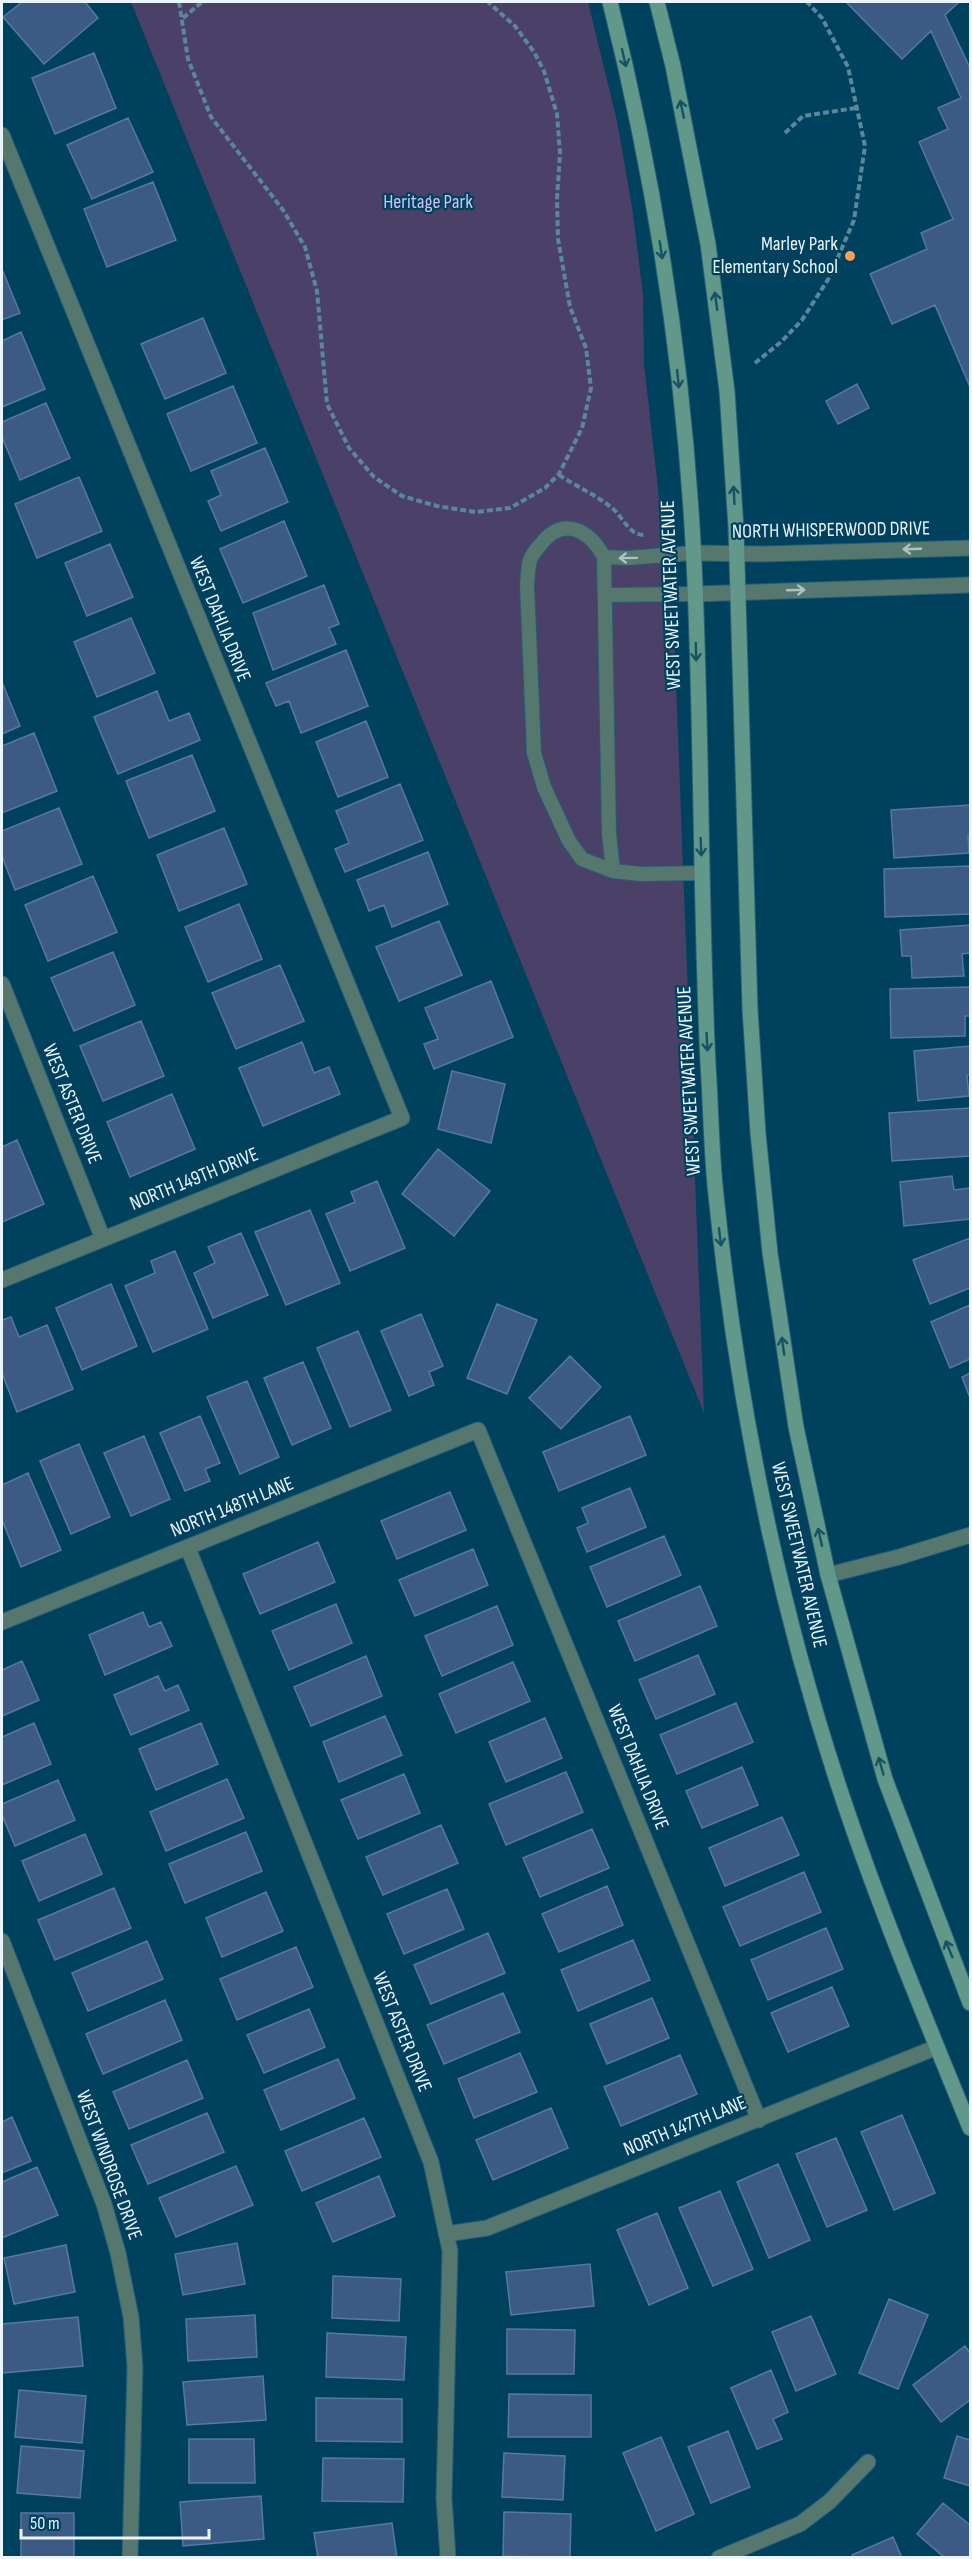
<svg xmlns="http://www.w3.org/2000/svg" width="972" height="2559" viewBox="0 0 972 2559" font-family="'Sofia Sans Condensed',sans-serif">
	<style>
		.green { fill: #4b4168 }
		.building { fill: #3c5b84; stroke: #5778a3; stroke-width: 1.5 }
		.lines { fill: none; stroke-linecap: round; stroke-linejoin: round }
		.lane-casing { stroke: #255e77; stroke-width: 16 }
		.street-casing { stroke: #255e77; stroke-width: 17 }
		.secondary-casing { stroke: #255e77; stroke-width: 17 }
		.path { stroke: #5b879c; stroke-width: 4; stroke-dasharray: 6 3; stroke-linecap: butt }
		.lane { stroke: #55776e; stroke-width: 14 }
		.street { stroke: #55776e; stroke-width: 15 }
		.secondary { stroke: #619889; stroke-width: 15 }
		.oneway { stroke: #135267 }
		.oneway2 { stroke: #aec2c3 }
		.poi-dot { fill: #fd9d55; stroke: #00415e; stroke-width: 2 }
		.labels { text-anchor: middle; dominant-baseline: central; stroke-width: 4.5; stroke-linejoin: round; paint-order: stroke }
		.park-label { font-size: 20px; fill: #cdc1f5; stroke: #00415e }
		.poi-label { font-size: 20px; fill: #e9f4fb; stroke: #00415e; text-anchor: end }
		.street-label { font-size: 20px; fill: #e9f4fb; stroke: #00415e }
	</style>
	<rect width="100%" height="100%" fill="#00415e"/>
	<path class="green" d="M131 2H588L617 121 632 207 643 294 644 364 674 632 704 1413Z"/>
	<path class="building" d="M22 2H85L98 18 44 64 3 17Z
		M846 2H959L945 15 970 68V387L935 305 892 324 870 274 927 249 921 233 953 219 919 142 948 129 938 108 961 98 931 31 902 59Z
		M94 53 116 108 55 134 32 78Z
		M128 118 153 172 92 199 67 145Z
		M153 182 176 240 107 267 84 209Z
		M2 269 20 313 2 320Z
		M203 318 226 373 165 399 141 344Z
		M21 332 45 389 2 407V341Z
		M857 384 869 408 838 424 826 401Z
		M233 386 257 443 191 471 167 414Z
		M46 403 70 458 20 480 2 437V422Z
		M265 448 288 502 221 531 208 501 221 495 211 471Z
		M79 477 102 531 37 558 15 504Z
		M284 521 307 576 243 603 220 549Z
		M110 544 133 597 87 616 65 563Z
		M324 585 339 624 329 628 336 644 273 670 253 613Z
		M131 618 155 673 97 697 74 642Z
		M346 650 368 706 301 733 289 701 276 706 266 683Z
		M2 682 20 726 2 734Z
		M157 691 169 721 189 713 200 740 118 774 94 717Z
		M366 721 388 777 338 797 316 742Z
		M34 733 57 791 2 813V746Z
		M192 755 215 811 149 838 126 781Z
		M400 784 423 840 345 872 335 849 349 843 336 811Z
		M970 805V834L968 835 969 853 894 858 891 810Z
		M59 808 82 864 15 890 2 856V831Z
		M224 828 247 884 179 911 157 855Z
		M428 852 448 904 392 927 384 905 369 911 357 880Z
		M970 866V914L885 917 884 869Z
		M93 876 117 932 48 961 25 905Z
		M239 904 262 959 208 982 185 927Z
		M439 921 462 975 399 1001 376 947Z
		M970 925V953L962 954 964 976 912 978 911 956H902L900 930Z
		M113 952 135 1005 74 1031 51 978Z
		M280 965 304 1021 236 1049 212 993Z
		M491 981 513 1037 434 1069 424 1044 438 1039 425 1008Z
		M970 987V1016H965V1036L891 1038 890 989Z
		M141 1021 164 1076 103 1101 80 1046Z
		M302 1042 314 1073 329 1067 340 1094 263 1126 239 1068Z
		M970 1046V1074L967 1075 969 1096 918 1101 914 1051Z
		M452 1071 505 1084 491 1143 438 1129Z
		M172 1094 195 1149 130 1177 107 1122Z
		M970 1108V1156L892 1161 889 1113Z
		M17 1140 44 1204 2 1222V1147Z
		M438 1149 490 1191 454 1236 402 1194Z
		M952 1176 954 1190 970 1188V1219L904 1226 900 1182Z
		M377 1181 405 1248 350 1271 326 1214 355 1202 351 1192Z
		M310 1210 340 1283 286 1305 255 1232Z
		M241 1233 268 1295 213 1318 194 1273 215 1263 208 1247Z
		M970 1238V1288L930 1304 913 1260Z
		M175 1251 208 1329 153 1352 125 1286 155 1273 151 1261Z
		M111 1284 137 1346 82 1370 56 1308Z
		M497 1304 537 1320 507 1394 467 1378Z
		M970 1305V1359L950 1368 931 1322Z
		M421 1314 443 1366 429 1372 434 1385 409 1396 381 1331Z
		M11 1317 19 1337 47 1325 73 1389 17 1412 2 1373V1320Z
		M358 1331 391 1410 350 1427 317 1348Z
		M570 1356 601 1387 561 1429 529 1398Z
		M303 1362 331 1428 292 1445 264 1378Z
		M970 1373V1398L962 1377Z
		M247 1381 279 1457 240 1474 207 1397Z
		M200 1416 220 1463 205 1469 210 1481 185 1491 160 1433Z
		M630 1416 646 1455 559 1491 543 1452Z
		M144 1436 170 1499 131 1516 104 1453Z
		M79 1444 110 1517 71 1534 40 1461Z
		M28 1473 61 1550 21 1567 2 1520V1485Z
		M630 1488 646 1527 587 1552 577 1528 588 1523 582 1508Z
		M450 1492 466 1530 397 1559 381 1521Z
		M664 1536 681 1575 607 1607 590 1567Z
		M318 1542 335 1582 260 1614 243 1574Z
		M473 1549 488 1585 415 1616 399 1580Z
		M700 1586 717 1626 635 1661 618 1621Z
		M336 1604 352 1643 289 1670 272 1631Z
		M497 1606 513 1645 442 1676 425 1636Z
		M143 1612 149 1627 161 1622 172 1646 105 1675 89 1635Z
		M698 1655 715 1694 656 1719 639 1680Z
		M366 1656 382 1696 311 1726 294 1687Z
		M22 1661 39 1700 2 1716V1670Z
		M513 1662 530 1701 456 1733 439 1694Z
		M158 1676 165 1691 178 1685 189 1710 131 1735 114 1695Z
		M736 1703 753 1742 677 1774 660 1735Z
		M385 1716 402 1755 339 1782 323 1742Z
		M545 1718 562 1758 506 1782 489 1742Z
		M34 1723 51 1764 2 1785V1737Z
		M201 1723 218 1764 156 1790 139 1749Z
		M742 1767 758 1805 702 1828 686 1791Z
		M566 1772 583 1812 506 1845 489 1804Z
		M404 1774 420 1813 358 1839 341 1800Z
		M227 1779 244 1818 166 1851 150 1812Z
		M58 1780 75 1820 15 1846 2 1815V1804Z
		M782 1817 799 1855 725 1886 709 1848Z
		M441 1825 458 1863 383 1895 366 1857Z
		M592 1829 609 1868 540 1897 523 1858Z
		M246 1832 262 1871 185 1903 169 1864Z
		M85 1834 102 1874 39 1901 22 1861Z
		M804 1872 821 1912 740 1946 723 1907Z
		M607 1886 623 1925 559 1952 542 1914Z
		M114 1888 131 1928 55 1960 38 1920Z
		M447 1889 464 1929 404 1954 387 1914Z
		M266 1892 283 1931 222 1957 206 1918Z
		M826 1928 843 1969 768 2000 751 1960Z
		M488 1933 505 1973 431 2004 414 1965Z
		M633 1940 650 1980 578 2011 561 1970Z
		M147 1941 163 1979 88 2011 72 1973Z
		M296 1947 313 1987 237 2020 220 1979Z
		M832 1987 849 2026 788 2052 771 2013Z
		M503 1993 520 2032 444 2064 427 2025Z
		M652 1998 669 2038 607 2064 590 2024Z
		M165 2000 182 2040 103 2074 86 2034Z
		M309 2009 325 2047 264 2073 247 2035Z
		M520 2053 537 2092 474 2118 458 2079Z
		M680 2055 697 2094 621 2126 604 2087Z
		M338 2059 355 2098 281 2130 264 2090Z
		M187 2060 203 2098 129 2129 113 2092Z
		M551 2108 568 2148 493 2180 476 2140Z
		M207 2113 224 2152 148 2184 131 2145Z
		M902 2115 935 2193 894 2210 861 2132Z
		M12 2117 31 2161 2 2173V2122Z
		M364 2118 381 2157 302 2191 285 2151Z
		M836 2138 867 2210 827 2227 796 2154Z
		M778 2164 810 2240 769 2258 737 2182Z
		M236 2166 253 2205 176 2237 159 2198Z
		M37 2167 58 2215 2 2238V2182Z
		M379 2176 395 2216 333 2242 316 2203Z
		M720 2191 753 2269 713 2286 679 2208Z
		M657 2213 688 2288 649 2305 617 2230Z
		M237 2243 245 2284 183 2295 175 2254Z
		M66 2245 75 2292 14 2304 4 2258Z
		M590 2264 594 2306 511 2315 506 2272Z
		M333 2276 401 2279 399 2321 332 2318Z
		M889 2299 928 2315 898 2389 859 2373Z
		M255 2315 257 2357 188 2361 186 2319Z
		M811 2316 836 2374 796 2391 772 2332Z
		M78 2317 83 2366 2 2373V2324Z
		M507 2329 575 2330 574 2374H507Z
		M327 2333 406 2337 404 2380 326 2377Z
		M965 2346 970 2353V2400L941 2422 913 2385Z
		M771 2370 788 2412 773 2419 782 2439 757 2449 731 2388Z
		M263 2376 266 2420 187 2425 183 2382Z
		M19 2390 86 2396 82 2443 15 2437Z
		M509 2394 591 2395V2437H508Z
		M316 2398 402 2399V2442L316 2441Z
		M728 2431 750 2487 711 2503 688 2447Z
		M957 2436 970 2440V2486L944 2478Z
		M661 2437 694 2514 656 2531 623 2453Z
		M189 2439H254L255 2483H189Z
		M21 2446 84 2451 80 2498 17 2493Z
		M504 2453 565 2456 563 2500 502 2497Z
		M323 2458 404 2459 403 2502 322 2501Z
		M261 2496 264 2539 183 2546 180 2502Z
		M943 2503 970 2525V2558H945L917 2534Z
		M504 2512 571 2514 570 2558 503 2556Z
		M21 2513H74V2558H21Z
		M392 2523 397 2558H318L314 2533Z
		M893 2537 902 2558H853L852 2555Z"/>
	<g class="lines">
		<g class="lane-casing">
			<path id="lane" d="M604 557 627 558 693 553
				M605 595 695 594
				M613 871 609 833 604 557C590 531 564 515 541 544 537 549 532 554 530 560 528 567 528 576 527 584L534 753 544 787 569 841 582 859 613 871 641 874 702 873"/>
		</g>
		<g class="street-casing">
			<path id="street" d="M2 135 402 1118 2 1280
				M693 553 765 554 970 548
				M695 594 970 585
				M2 984 103 1239
				M188 1548 431 2162 450 2251 444 2498 448 2558
				M828 1575 899 1557 970 1535
				M2 1622 478 1430 759 2120
				M2 1941 104 2204 118 2253 131 2317 135 2367 130 2558
				M446 2234 487 2228 937 2047
				M719 2558 800 2524 829 2502 868 2462"/>
		</g>
		<g class="secondary-casing">
			<path id="secondary" d="M610 2C656 185 685 373 694 562 702 729 700 897 708 1064 711 1107 711 1151 716 1195 737 1400 778 1606 844 1802 881 1912 926 2020 970 2128
				M657 2 673 66 708 244 727 391 736 528 750 1009 758 1133 770 1253 796 1427 828 1575 885 1779 970 2003"/>
		</g>
		<path class="path" d="M179 2 188 59 211 117 283 210 305 247 317 291 327 404 349 448 374 477 402 496 437 506 475 512 510 508 545 488 559 474 582 428 591 388 586 348 570 307 558 239 557 199 560 153 557 114 544 71 534 52 515 26 488 2
			M183 18 202 2
			M785 133 803 116 856 108
			M755 363 781 342 802 320 829 278 854 220 865 146 848 67 822 18 807 2
			M559 475C576 486 596 495 612 508 623 517 629 535 644 535"/>
		<use href="#lane" class="lane"/>
		<use href="#street" class="street"/>
		<use href="#secondary" class="secondary"/>
	</g>
	<defs><path id="oneway-shaft" d="M-6 0H5M1.5-3L5.5 0L1.5 3" fill="none" stroke-width="1.6" stroke-linecap="round" stroke-linejoin="round" transform="scale(1.5)"/></defs>
	<g class="oneway">
		<use href="#oneway-shaft" transform="translate(624 58) rotate(77)"/>
		<use href="#oneway-shaft" transform="translate(682 109) rotate(-102)"/>
		<use href="#oneway-shaft" transform="translate(661 250) rotate(81)"/>
		<use href="#oneway-shaft" transform="translate(716 301) rotate(-98)"/>
		<use href="#oneway-shaft" transform="translate(678 379) rotate(84)"/>
		<use href="#oneway-shaft" transform="translate(734 495) rotate(-93)"/>
		<use href="#oneway-shaft" transform="translate(696 652) rotate(89)"/>
		<use href="#oneway-shaft" transform="translate(701 847) rotate(88)"/>
		<use href="#oneway-shaft" transform="translate(707 1042) rotate(87)"/>
		<use href="#oneway-shaft" transform="translate(720 1237) rotate(83)"/>
		<use href="#oneway-shaft" transform="translate(783 1346) rotate(-98)"/>
		<use href="#oneway-shaft" transform="translate(820 1537) rotate(-103)"/>
		<use href="#oneway-shaft" transform="translate(881 1766) rotate(-106)"/>
		<use href="#oneway-shaft" transform="translate(949 1949) rotate(-112)"/>
	</g>
	<g class="oneway2">
		<use href="#oneway-shaft" transform="translate(912 549) rotate(178)"/>
		<use href="#oneway-shaft" transform="translate(628 558) rotate(179)"/>
		<use href="#oneway-shaft" transform="translate(796 590) rotate(-2)"/>
	</g>
	<circle class="poi-dot" cx="850" cy="256" r="6"/>
	<g class="labels">
		<g class="park-label">
			<text x="428" y="202">Heritage Park</text>
		</g>
		<g class="poi-label">
			<text x="838" y="244">Marley Park<tspan x="838" dy="23">Elementary School</tspan></text>
		</g>
		<g class="street-label">
			<text transform="translate(831 530) rotate(-1)">NORTH WHISPERWOOD DRIVE</text>
			<text transform="translate(671 595) rotate(-92)">WEST SWEETWATER AVENUE</text>
			<text transform="translate(220 619) rotate(68)">WEST DAHLIA DRIVE</text>
			<text transform="translate(689 1081) rotate(-93)">WEST SWEETWATER AVENUE</text>
			<text transform="translate(72 1104) rotate(68)">WEST ASTER DRIVE</text>
			<text transform="translate(194 1179) rotate(-22)">NORTH 149TH DRIVE</text>
			<text transform="translate(232 1507) rotate(-22)">NORTH 148TH LANE</text>
			<text transform="translate(799 1555) rotate(77)">WEST SWEETWATER AVENUE</text>
			<text transform="translate(638 1767) rotate(68)">WEST DAHLIA DRIVE</text>
			<text transform="translate(402 2032) rotate(68)">WEST ASTER DRIVE</text>
			<text transform="translate(685 2126) rotate(-22)">NORTH 147TH LANE</text>
			<text transform="translate(109 2165) rotate(70)">WEST WINDROSE DRIVE</text>
		</g>
	</g>
	<rect width="972" height="2559" fill="none" stroke="#e9f4fb" stroke-width="6"/>
	<path d="M21 2529v9h188v-9" fill="none" stroke="#e9f4fb" stroke-width="3"/>
	<text x="30" y="2529" font-size="18" fill="#e9f4fb" stroke="#00415e" stroke-width="4.5" paint-order="stroke">50 m</text>
</svg>
